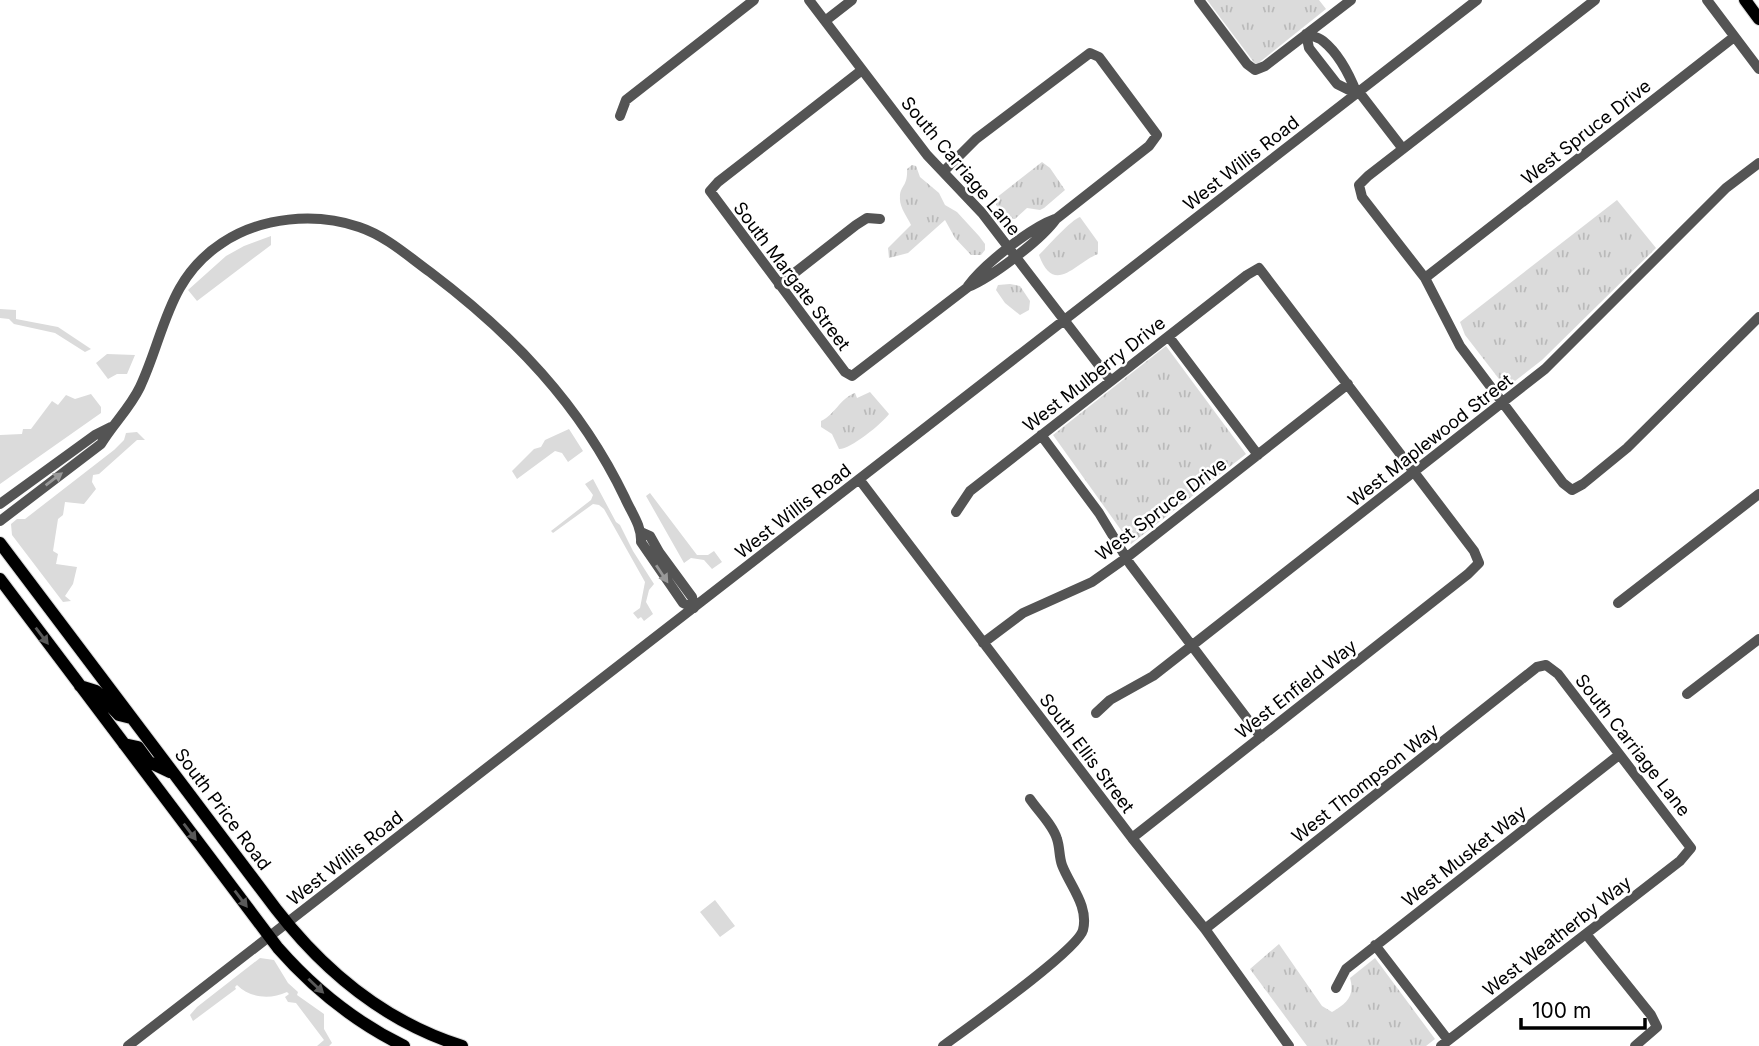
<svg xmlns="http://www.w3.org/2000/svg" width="1759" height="1046" viewBox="0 0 1759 1046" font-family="Inter,sans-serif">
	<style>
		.grass { fill: #dbdbdb }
		.park { fill: url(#park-tufts) }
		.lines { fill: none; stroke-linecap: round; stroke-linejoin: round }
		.major-casing { stroke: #dbdbdb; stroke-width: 14 }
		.minor { stroke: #545454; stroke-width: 10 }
		.major { stroke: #000; stroke-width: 12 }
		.oneway { fill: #989898 }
		.oneway2 { fill: #595959 }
		.labels { text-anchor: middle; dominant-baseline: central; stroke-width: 5; stroke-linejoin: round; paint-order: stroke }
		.street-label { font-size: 18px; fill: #000; stroke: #fff }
	</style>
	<defs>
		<pattern id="park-tufts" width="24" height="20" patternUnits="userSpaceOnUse" patternTransform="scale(1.75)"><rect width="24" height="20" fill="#dbdbdb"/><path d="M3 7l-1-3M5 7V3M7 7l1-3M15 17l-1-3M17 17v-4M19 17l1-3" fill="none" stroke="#bababa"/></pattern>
	</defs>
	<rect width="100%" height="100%" fill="#fff"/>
	<path class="grass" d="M271 236V245L197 301 188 290 226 256 244 246Z
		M0 309 16 310V319L58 327 91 349 85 352 55 333 14 324 9 319 0 318Z
		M107 354 135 355 127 374H117L108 379 96 363Z
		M91 394 101 407V413L0 484V435L22 434 23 429H31L52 401 58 405 66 395 75 399Z
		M569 429 583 451 568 462 562 453 555 451 517 479 512 471 534 449 541 447 545 440Z
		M137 432 145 440H137L99 474 93 475 92 482 96 489 84 504 65 502 63 515 58 519 53 551 58 554 56 564 77 567 73 584 65 596 71 601 63 602 12 535 11 524 17 519H25L114 450 124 440 126 433Z
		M593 479 616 522 620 525 633 551 654 584 649 590 646 602 653 614 644 621 641 617 638 619 633 613 640 608 645 582 604 509 599 505 593 504 553 533 551 531 591 500 593 495 585 484Z
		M650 493 697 555H708L714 551 722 562 712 569 704 560 691 558 684 563 646 496Z
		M715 900 735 926 720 937 700 912Z
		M260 958 274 960 288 983 298 992 297 995 324 1014V1029L332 1043 329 1046H317L324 1040 296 1003 288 1002 285 997 289 994 287 992C270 1000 250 998 237 985L235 987 236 989 193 1021 190 1015 197 1007Z"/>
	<path class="park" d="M1207 0H1319L1326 9 1256 65Z
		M1042 162 1050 168 1065 190 1044 208 1040 210 1027 208 1015 219H1008L996 205V198Z
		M912 165 916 166 920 177 939 193 945 205 957 212 979 236 985 244V250L981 255H971L955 238 945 220 908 253 889 258 888 248 911 225C907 216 899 207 900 197 900 185 908 187 907 169Z
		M1617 200 1656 248 1542 360 1506 388 1465 335 1460 322Z
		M1080 217 1098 242V254C1076 262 1054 297 1039 255 1047 247 1072 219 1080 217Z
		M1010 284 1020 286 1030 301 1029 310 1020 315 1005 303 996 290 998 285Z
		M1166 346 1246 454 1131 544 1053 435Z
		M870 392 889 414C882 424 849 450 839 449L832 434 821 427V421C835 415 840 398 855 393L857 398Z
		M1279 944 1322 1006 1332 1012C1347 1003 1355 996 1350 978L1375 958 1435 1039 1426 1046H1307L1250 969Z"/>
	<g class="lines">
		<g class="major-casing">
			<path id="major" d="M1745 0 1759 19
				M0 543 276 909C324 971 386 1022 462 1046
				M0 579 278 948C314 989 355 1022 404 1046
				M80 686 96 691 119 715 131 718
				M124 744 138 747 149 762 170 772"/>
		</g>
		<path class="minor" d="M809 0 927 155 982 213 1111 381
			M1199 0 1247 64 1255 70 1265 66 1351 0
			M1595 0 1368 176 1359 185 1362 197 1425 278 1460 346 1563 483 1572 490 1583 484 1627 448 1759 317
			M1707 0 1759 69
			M825 21 852 0
			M1306 34C1312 36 1318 37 1323 41 1338 53 1350 76 1357 94L1337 84 1309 48Z
			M862 70 718 182 710 191 845 372 852 376 968 287C992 277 1041 240 1056 219L1149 146 1157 135 1099 57 1090 53 976 139 943 172
			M1359 92 1403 149
			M620 116 626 100 754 0
			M1425 278 1734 37
			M779 285 856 225 867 218 880 219
			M968 286C983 265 1030 228 1055 219
			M1169 337 1258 455
			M1041 435 1099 513 1130 564 1261 737
			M859 479 1132 838 1205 929 1289 1046
			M0 504 95 435 111 427
			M956 512 970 491 1247 275 1259 268 1474 551 1479 563 1468 574 1132 838
			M0 521 101 444C113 424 130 408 140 387 165 334 167 279 222 243 261 217 315 212 359 227 386 236 408 256 430 272 512 334 580 404 625 498 631 512 642 526 641 542L683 603 694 608
			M641 532 650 536 659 552 692 597 694 608
			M1618 603 1759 494
			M983 643 1023 613 1092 582 1126 558 1348 384
			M1687 694 1759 639
			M1096 713 1110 700 1153 676 1545 369 1726 188 1759 163
			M1205 929 1537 667 1546 665 1558 674 1691 848 1680 861 1441 1046
			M1586 934 1651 1015 1657 1027 1635 1046
			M1375 945 1448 1040
			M1336 988 1346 969 1619 755
			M128 1046 1477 0
			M943 1046C966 1029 1078 950 1083 930 1089 906 1070 886 1062 865 1059 857 1060 848 1057 839 1053 825 1038 811 1030 799"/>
		<use href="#major" class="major"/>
	</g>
	<defs><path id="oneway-solid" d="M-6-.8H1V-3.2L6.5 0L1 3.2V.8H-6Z" transform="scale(1.75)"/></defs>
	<g class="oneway">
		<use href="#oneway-solid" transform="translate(54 479) rotate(-37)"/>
		<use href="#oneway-solid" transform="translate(662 574) rotate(56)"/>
	</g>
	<g class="oneway2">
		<use href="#oneway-solid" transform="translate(42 636) rotate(53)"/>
		<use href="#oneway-solid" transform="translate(190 832) rotate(53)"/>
		<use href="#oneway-solid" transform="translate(241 899) rotate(53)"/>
		<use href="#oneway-solid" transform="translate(316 986) rotate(43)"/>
	</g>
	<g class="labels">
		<g class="street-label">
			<text transform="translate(1586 132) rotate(-38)">West Spruce Drive</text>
			<text transform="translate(1241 163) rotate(-38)">West Willis Road</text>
			<text transform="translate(961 166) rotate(50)">South Carriage Lane</text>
			<text transform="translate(792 276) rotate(53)">South Margate Street</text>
			<text transform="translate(1094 374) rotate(-38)">West Mulberry Drive</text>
			<text transform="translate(1430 440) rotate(-38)">West Maplewood Street</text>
			<text transform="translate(1161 509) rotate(-37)">West Spruce Drive</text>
			<text transform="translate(793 511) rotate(-38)">West Willis Road</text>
			<text transform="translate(1296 689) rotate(-38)">West Enfield Way</text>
			<text transform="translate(1633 745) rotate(52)">South Carriage Lane</text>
			<text transform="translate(1087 753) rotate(53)">South Ellis Street</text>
			<text transform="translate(1365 783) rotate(-38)">West Thompson Way</text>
			<text transform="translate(223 809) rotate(53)">South Price Road</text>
			<text transform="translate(1464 856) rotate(-38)">West Musket Way</text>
			<text transform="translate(345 858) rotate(-38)">West Willis Road</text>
			<text transform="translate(1557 936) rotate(-38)">West Weatherby Way</text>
		</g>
	</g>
	<path d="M1521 1018v10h124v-10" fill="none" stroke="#000000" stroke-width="3.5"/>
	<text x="1532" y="1018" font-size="21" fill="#000000" stroke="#ffffff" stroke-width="5" paint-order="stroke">100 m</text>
</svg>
